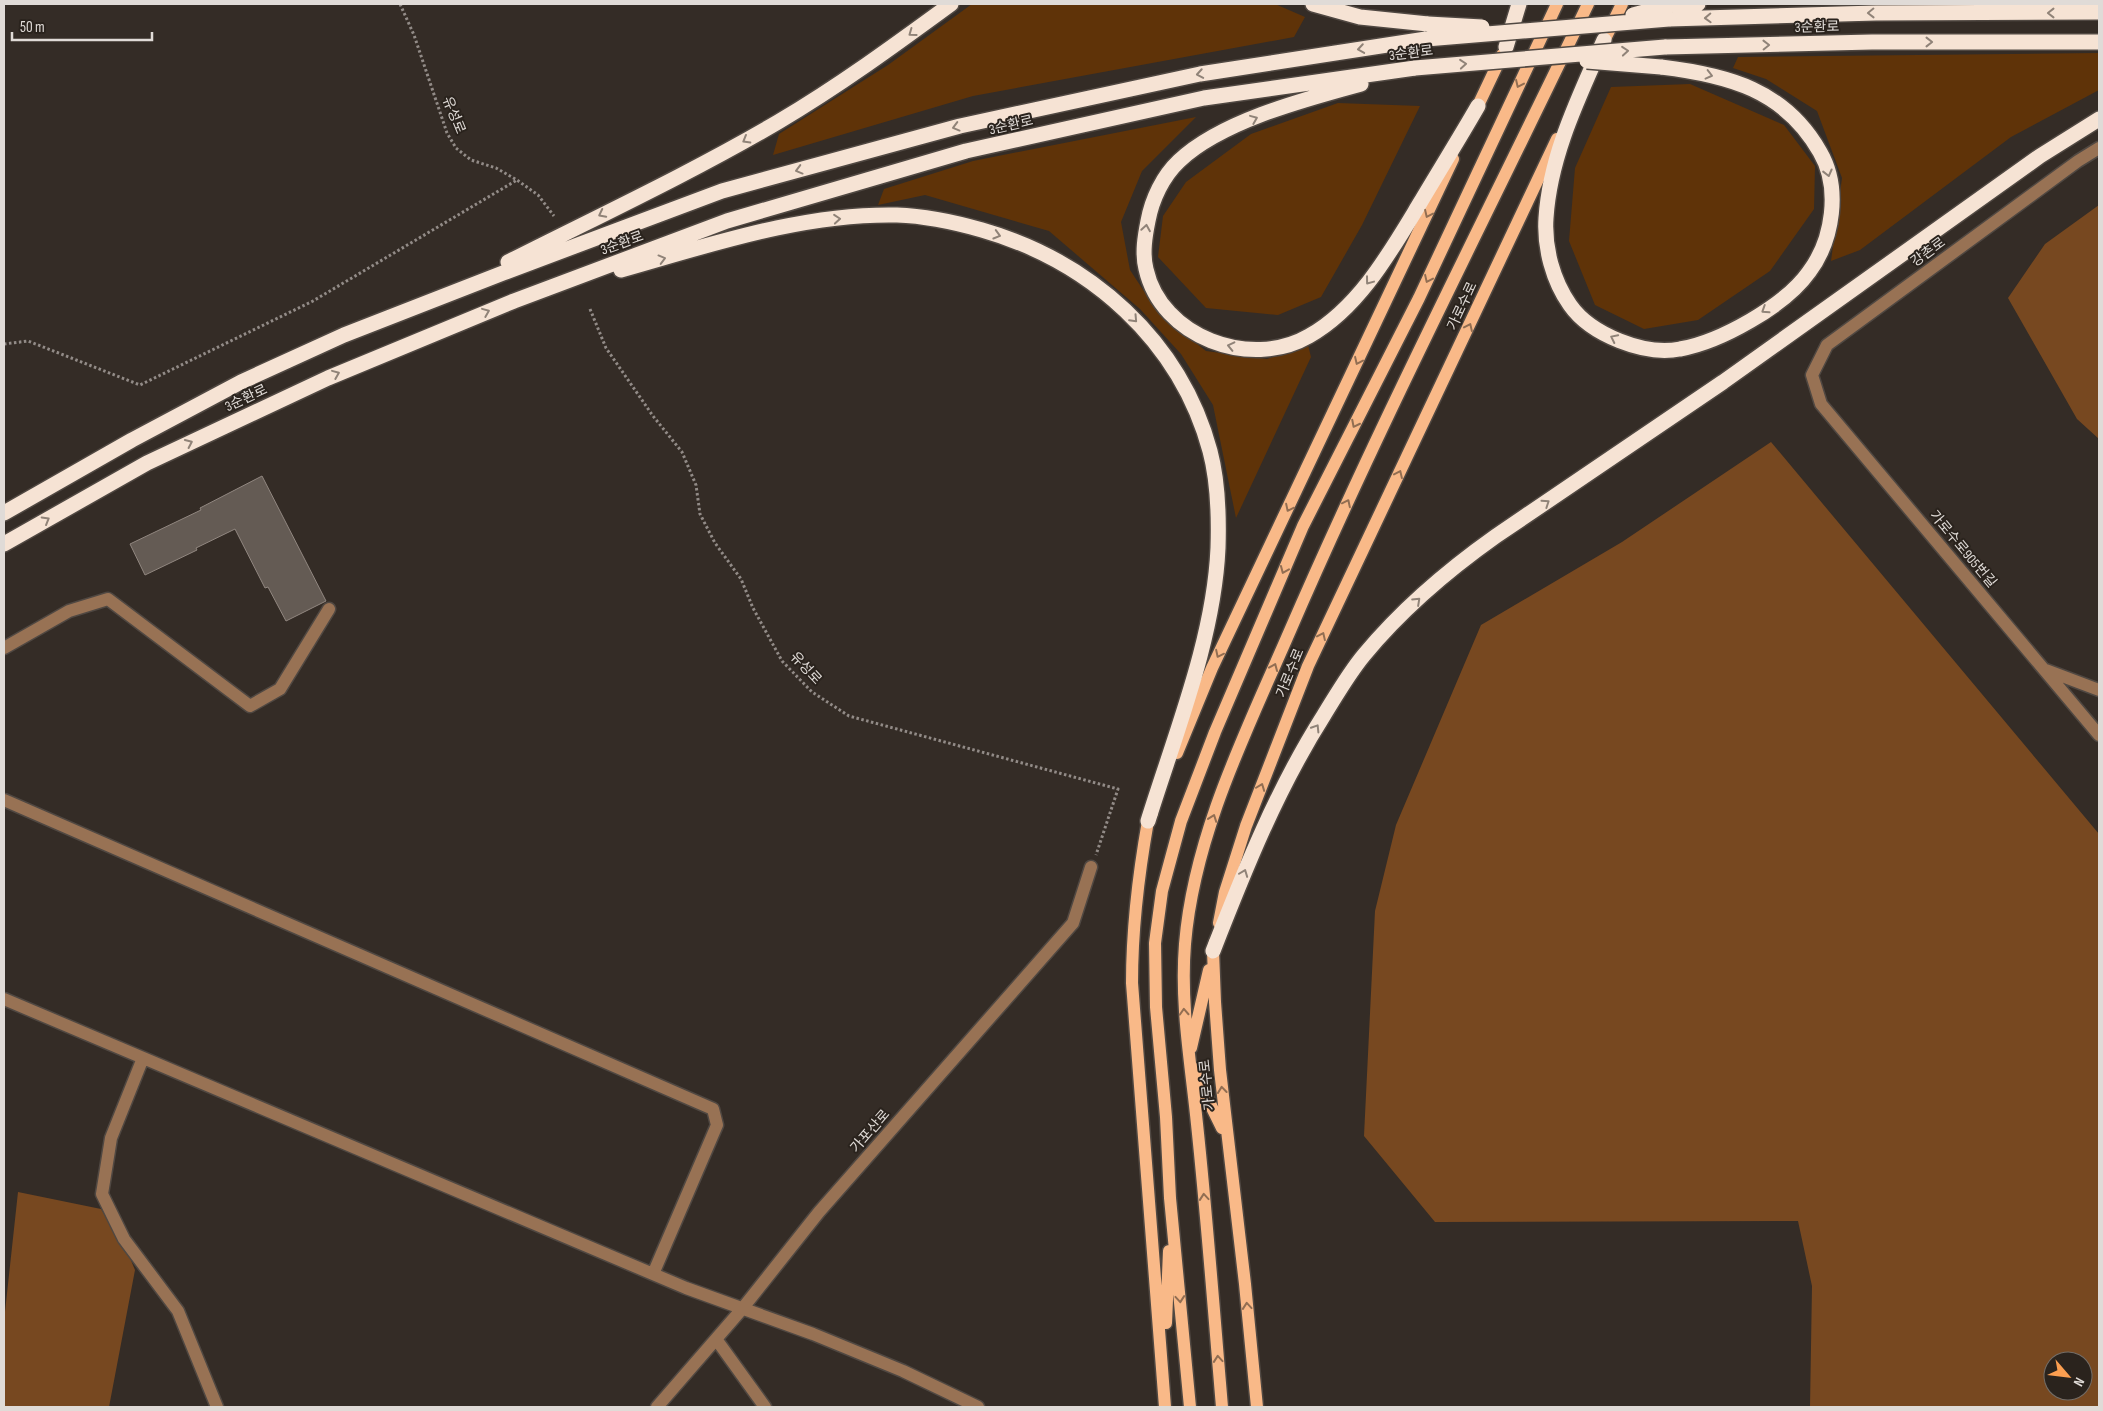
<svg xmlns="http://www.w3.org/2000/svg" width="2103" height="1411" viewBox="0 0 2103 1411" font-family="'Sofia Sans Condensed','Noto Sans KR',sans-serif">
	<style>
		.green { fill: #5f3308 }
		.forest { fill: #774820; fill-rule: evenodd }
		.building { fill: #645b54; stroke: #918780 }
		.lines { fill: none; stroke-linecap: round; stroke-linejoin: round }
		.minor-casing { stroke: #504842; stroke-width: 15 }
		.major-casing { stroke: #504842; stroke-width: 15 }
		.highway-casing { stroke: #504842; stroke-width: 18 }
		.path { stroke: #928b87; stroke-width: 3; stroke-dasharray: 2.5 2.5; stroke-linecap: butt }
		.minor { stroke: #987254; stroke-width: 12 }
		.major { stroke: #f9b988; stroke-width: 12 }
		.highway { stroke: #f6e3d4; stroke-width: 15 }
		.highway-bridge-casing { stroke: #504842; stroke-width: 18; stroke-linecap: butt }
		.highway-bridge { stroke: #f6e3d4; stroke-width: 15 }
		.oneway { stroke: #908378 }
		.oneway2 { stroke: #926e52 }
		.labels { text-anchor: middle; dominant-baseline: central; stroke-width: 4; stroke-linejoin: round; paint-order: stroke }
		.street-label { font-size: 14px; fill: #e0dbd7; stroke: #2a231d }
	</style>
	<rect width="100%" height="100%" fill="#342c26"/>
	<path class="green" d="M972 4H1275L1305 17 1294 37 973 96 773 155 779 134 888 65Z
		M2099 53V90L2011 137 1860 250 1831 261 1842 178 1817 111 1766 79 1733 68 1738 57Z
		M1690 84 1784 125 1815 166 1814 209 1770 271 1698 320 1644 329 1595 305 1569 241 1575 168 1611 87Z
		M1338 103 1420 106 1362 225 1321 297 1278 315 1206 308 1158 257 1163 216 1186 182 1251 134Z
		M1196 117 1142 171 1121 222 1130 270 1159 314 1206 351 1267 359 1308 345 1311 357 1236 518 1213 405 1181 354 1140 309 1049 231 925 195 878 205 884 189 973 161Z"/>
	<path class="forest" d="M2099 205V439L2077 419 2008 298 2045 244Z
		M1771 442 2099 834V1407H1810L1812 1286 1798 1221 1435 1222 1364 1136 1375 911 1396 825 1481 625 1622 542ZM2053 1361H2083V1391H2053Z
		M18 1192 101 1209 127 1251 135 1270 109 1407H4V1321Z"/>
	<path class="building" d="M262 476 326 601 286 621 268 587 265 588 235 529 196 548 197 550 145 575 130 544 201 510 200 508Z"/>
	<g class="lines">
		<g class="minor-casing">
			<path id="minor" d="M2099 148 2078 161 1827 345 1812 375 1821 404 2099 735
				M4 648 69 611 108 599 250 706 280 689 329 609
				M2046 670 2099 690
				M4 800 713 1109 717 1125 653 1274
				M4 999 686 1288 813 1334 903 1371 978 1407
				M143 1058 111 1138 102 1194 124 1239 178 1311 217 1407
				M716 1339 765 1407
				M657 1407 742 1309 819 1212 1073 923 1091 867"/>
		</g>
		<g class="major-casing">
			<path id="major" d="M1600 49 1622 4
				M1474 114 1502 55
				M1177 753 1212 668 1453 159
				M1152 813 1148 821C1138 877 1132 926 1132 983L1165 1407
				M1219 923 1225 892 1246 826 1308 666 1557 139
				M1215 942 1213 951 1215 1002 1220 1070 1245 1284 1257 1407
				M1191 1048 1209 970
				M1192 1067 1222 1128
				M1166 1323 1169 1251
				M1190 1407 1170 1198 1166 1117 1156 1007 1155 943 1162 891 1181 821 1215 732 1303 526 1419 298 1557 4
				M1222 1407C1214 1313 1207 1218 1197 1124 1191 1064 1180 1005 1185 944 1194 835 1246 732 1289 633 1381 420 1488 213 1588 4"/>
		</g>
		<g class="highway-casing">
			<path id="highway" d="M1313 4 1360 17 1428 24
				M1670 5 1698 4
				M1669 19 1876 13 2099 12
				M1604 40C1579 97 1550 155 1546 218 1544 248 1553 281 1570 305 1591 335 1645 356 1680 349 1720 342 1785 306 1809 272 1833 240 1841 188 1820 152 1785 90 1728 75 1661 67
				M1506 47 1519 4
				M1665 47 1872 42H2099
				M1361 84C1306 99 1221 121 1179 161 1163 176 1152 199 1148 221 1145 236 1142 253 1146 269 1161 337 1250 370 1309 336 1359 308 1391 251 1420 203 1439 171 1459 139 1478 106
				M508 262C599 216 691 173 778 122 839 86 895 45 951 4
				M621 270C710 245 803 213 897 215 927 216 954 222 982 230 1090 261 1180 340 1210 451 1218 481 1219 517 1218 548 1214 639 1175 734 1148 821
				M4 513 132 440 241 382 344 335 503 273 722 191 960 126 1200 74 1426 39
				M4 544 147 463 328 378 514 301 727 221 966 151 1204 98 1415 68
				M1213 951C1245 869 1277 789 1324 715 1337 694 1349 673 1364 655 1402 609 1448 570 1496 536L1723 382 2040 156 2099 119"/>
		</g>
		<path class="path" d="M400 4 414 35 447 133 456 148 471 160 496 168 517 180 538 195 554 216
			M590 309 606 348 653 416 682 452 696 485 700 514 715 543 741 579 753 608 782 661 812 692 849 716 1118 789 1096 855
			M4 344 28 341 140 385 313 301 517 180"/>
		<use href="#minor" class="minor"/>
		<use href="#major" class="major"/>
		<use href="#highway" class="highway"/>
		<g class="highway-bridge-casing">
			<path id="highway-bridge" d="M1633 15 1670 5
				M1428 24 1482 27
				M1426 39 1669 19
				M1587 61 1661 67
				M1415 68 1665 47"/>
		</g>
		<use href="#highway-bridge" class="highway-bridge"/>
	</g>
	<defs><path id="oneway-chevron" d="M-2-3.5L2.5 0L-2 3.5" fill="none" stroke-width="1.6" stroke-linecap="round" stroke-linejoin="round" transform="scale(1.25)"/></defs>
	<g class="oneway">
		<use href="#oneway-chevron" transform="translate(1871 13) rotate(179)"/>
		<use href="#oneway-chevron" transform="translate(2051 13) rotate(180)"/>
		<use href="#oneway-chevron" transform="translate(1708 18) rotate(178)"/>
		<use href="#oneway-chevron" transform="translate(912 33) rotate(144)"/>
		<use href="#oneway-chevron" transform="translate(1929 42)"/>
		<use href="#oneway-chevron" transform="translate(1766 45) rotate(-1)"/>
		<use href="#oneway-chevron" transform="translate(1361 49) rotate(171)"/>
		<use href="#oneway-chevron" transform="translate(1625 51) rotate(-5)"/>
		<use href="#oneway-chevron" transform="translate(1463 64) rotate(-5)"/>
		<use href="#oneway-chevron" transform="translate(1200 74) rotate(170)"/>
		<use href="#oneway-chevron" transform="translate(1709 75) rotate(14)"/>
		<use href="#oneway-chevron" transform="translate(1254 119) rotate(-22)"/>
		<use href="#oneway-chevron" transform="translate(956 127) rotate(165)"/>
		<use href="#oneway-chevron" transform="translate(746 140) rotate(150)"/>
		<use href="#oneway-chevron" transform="translate(799 170) rotate(165)"/>
		<use href="#oneway-chevron" transform="translate(1828 173) rotate(76)"/>
		<use href="#oneway-chevron" transform="translate(602 214) rotate(153)"/>
		<use href="#oneway-chevron" transform="translate(837 219) rotate(-5)"/>
		<use href="#oneway-chevron" transform="translate(1146 228) rotate(-81)"/>
		<use href="#oneway-chevron" transform="translate(997 235) rotate(16)"/>
		<use href="#oneway-chevron" transform="translate(662 259) rotate(-15)"/>
		<use href="#oneway-chevron" transform="translate(1369 281) rotate(127)"/>
		<use href="#oneway-chevron" transform="translate(1765 310) rotate(147)"/>
		<use href="#oneway-chevron" transform="translate(486 312) rotate(-22)"/>
		<use href="#oneway-chevron" transform="translate(1134 319) rotate(47)"/>
		<use href="#oneway-chevron" transform="translate(1614 338) rotate(-154)"/>
		<use href="#oneway-chevron" transform="translate(1231 346) rotate(-167)"/>
		<use href="#oneway-chevron" transform="translate(336 374) rotate(-22)"/>
		<use href="#oneway-chevron" transform="translate(189 443) rotate(-25)"/>
		<use href="#oneway-chevron" transform="translate(1546 503) rotate(-34)"/>
		<use href="#oneway-chevron" transform="translate(46 520) rotate(-30)"/>
		<use href="#oneway-chevron" transform="translate(1417 601) rotate(-43)"/>
		<use href="#oneway-chevron" transform="translate(1316 728) rotate(-58)"/>
		<use href="#oneway-chevron" transform="translate(1244 873) rotate(-69)"/>
	</g>
	<g class="oneway2">
		<use href="#oneway-chevron" transform="translate(1519 84) rotate(115)"/>
		<use href="#oneway-chevron" transform="translate(1428 214) rotate(115)"/>
		<use href="#oneway-chevron" transform="translate(1428 279) rotate(115)"/>
		<use href="#oneway-chevron" transform="translate(1469 327) rotate(-65)"/>
		<use href="#oneway-chevron" transform="translate(1358 361) rotate(115)"/>
		<use href="#oneway-chevron" transform="translate(1355 424) rotate(117)"/>
		<use href="#oneway-chevron" transform="translate(1399 474) rotate(-65)"/>
		<use href="#oneway-chevron" transform="translate(1347 503) rotate(-64)"/>
		<use href="#oneway-chevron" transform="translate(1289 508) rotate(116)"/>
		<use href="#oneway-chevron" transform="translate(1284 570) rotate(113)"/>
		<use href="#oneway-chevron" transform="translate(1322 636) rotate(-65)"/>
		<use href="#oneway-chevron" transform="translate(1219 654) rotate(116)"/>
		<use href="#oneway-chevron" transform="translate(1274 667) rotate(-67)"/>
		<use href="#oneway-chevron" transform="translate(1261 787) rotate(-69)"/>
		<use href="#oneway-chevron" transform="translate(1213 818) rotate(-70)"/>
		<use href="#oneway-chevron" transform="translate(1184 1012) rotate(-93)"/>
		<use href="#oneway-chevron" transform="translate(1222 1090) rotate(-96)"/>
		<use href="#oneway-chevron" transform="translate(1204 1197) rotate(-95)"/>
		<use href="#oneway-chevron" transform="translate(1180 1299) rotate(85)"/>
		<use href="#oneway-chevron" transform="translate(1247 1306) rotate(-95)"/>
		<use href="#oneway-chevron" transform="translate(1218 1359) rotate(-95)"/>
	</g>
	<g class="labels">
		<g class="street-label">
			<text transform="translate(1817 27) rotate(-1)">3순환로</text>
			<text transform="translate(1411 53) rotate(-7)">3순환로</text>
			<text transform="translate(454 115) rotate(68)">유성로</text>
			<text transform="translate(1011 125) rotate(-13)">3순환로</text>
			<text transform="translate(622 243) rotate(-20)">3순환로</text>
			<text transform="translate(1928 252) rotate(-36)">강촌로</text>
			<text transform="translate(1462 306) rotate(-65)">가로수로</text>
			<text transform="translate(246 398) rotate(-25)">3순환로</text>
			<text transform="translate(1963 549) rotate(50)">가로수로905번길</text>
			<text transform="translate(806 668) rotate(47)">유성로</text>
			<text transform="translate(1290 673) rotate(-68)">가로수로</text>
			<text transform="translate(1207 1085) rotate(-96)">가로수로</text>
			<text transform="translate(870 1131) rotate(-49)">가포산로</text>
		</g>
	</g>
	<rect width="2103" height="1411" fill="none" stroke="#e0dbd7" stroke-width="10"/>
	<g transform="translate(2068 1376) rotate(118)"><circle r="24" fill="#2a231d" stroke="#736d67"/>
	<path d="M0-4L9 19L0 12L-9 19Z" fill="#fb9e50"/>
	<text y="-8" font-size="14" font-weight="bold" text-anchor="middle" fill="#e0dbd7">N</text>
	</g>
	<path d="M12 32v8h140v-8" fill="none" stroke="#e0dbd7" stroke-width="2.5"/>
	<text x="20" y="32" font-size="15" fill="#e0dbd7" stroke="#2a231d" stroke-width="4" paint-order="stroke">50 m</text>
</svg>
